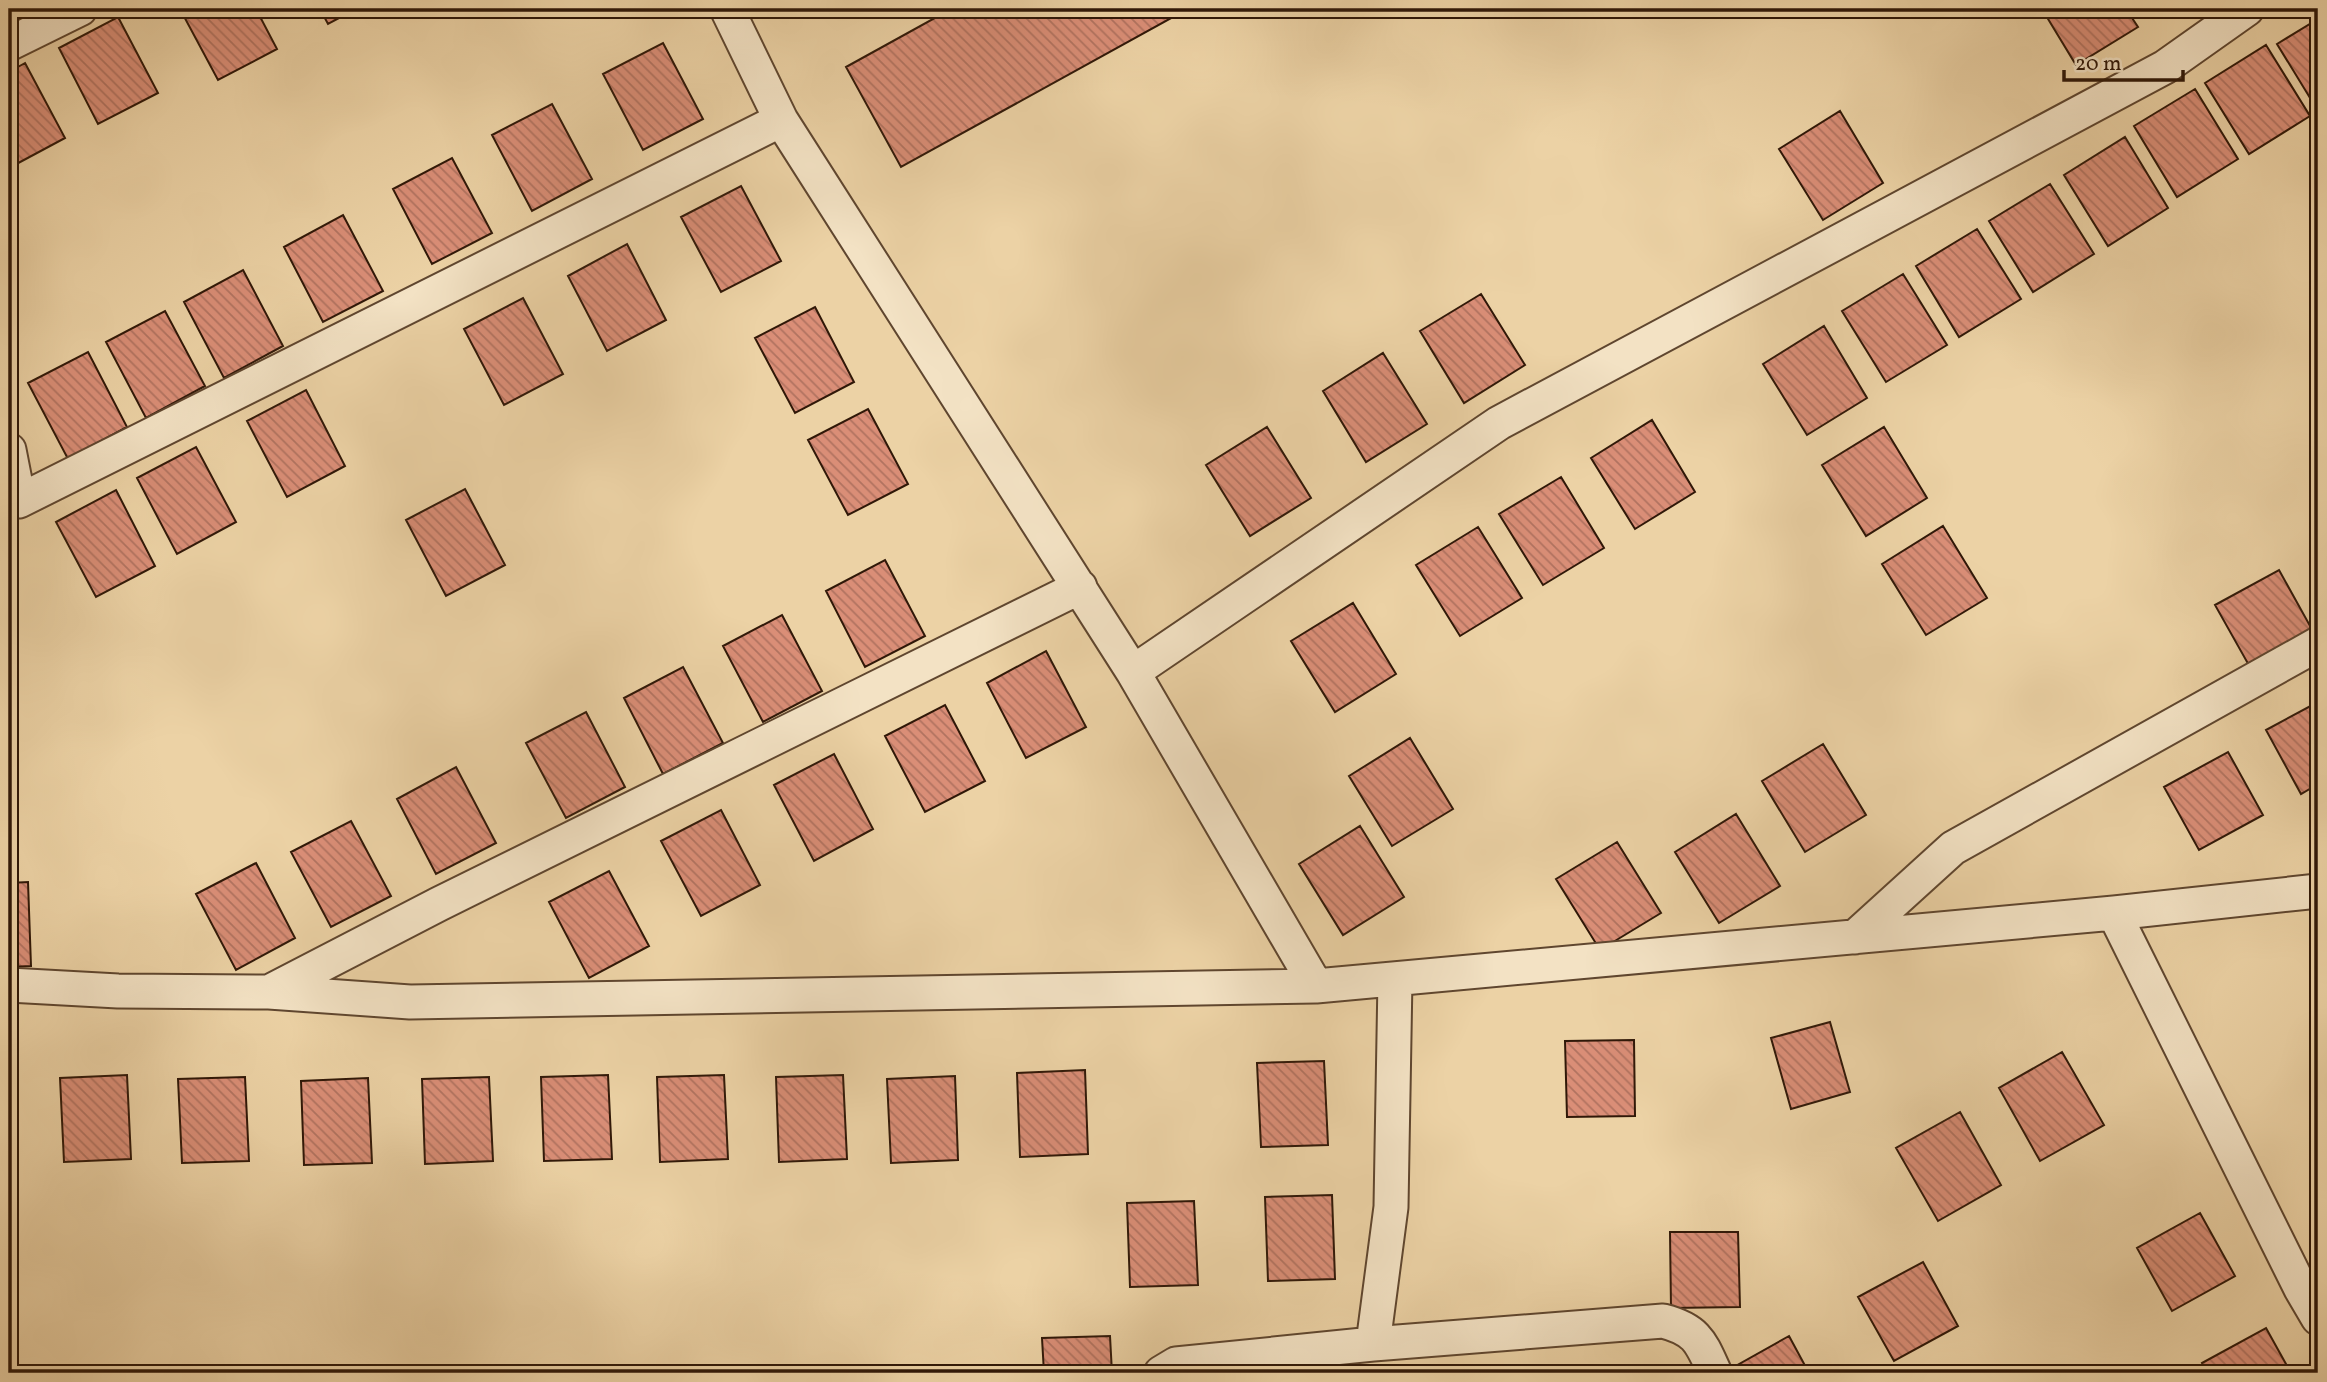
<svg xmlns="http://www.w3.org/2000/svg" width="2327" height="1382" viewBox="0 0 2327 1382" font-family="Vollkorn,serif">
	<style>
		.building { fill: url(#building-back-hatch); stroke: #301808; stroke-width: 2 }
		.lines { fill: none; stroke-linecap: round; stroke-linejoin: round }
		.minor-casing { stroke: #5f462f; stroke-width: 37 }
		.minor { stroke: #f3e2c4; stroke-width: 33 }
	</style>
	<defs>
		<pattern id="building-back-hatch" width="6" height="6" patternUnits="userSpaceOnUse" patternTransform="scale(1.75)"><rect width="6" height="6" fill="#da8e77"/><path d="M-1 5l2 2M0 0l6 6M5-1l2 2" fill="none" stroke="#b17360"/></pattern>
	</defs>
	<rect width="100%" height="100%" fill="#ecd2a5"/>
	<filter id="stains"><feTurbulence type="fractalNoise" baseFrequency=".00286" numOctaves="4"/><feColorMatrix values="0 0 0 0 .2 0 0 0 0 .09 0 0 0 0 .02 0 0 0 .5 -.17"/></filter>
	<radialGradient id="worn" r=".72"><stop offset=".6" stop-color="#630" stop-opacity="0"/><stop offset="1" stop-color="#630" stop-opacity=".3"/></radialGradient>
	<path class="building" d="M180 9H256L277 49 218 80Z
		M320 9H356L328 24Z
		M951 9H1182L1184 11 901 167 846 67Z
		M2042 9H2126L2138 27 2076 65Z
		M118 17 158 93 98 124 59 48Z
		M2318 19V111L2277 44Z
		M663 43 703 119 643 150 603 74Z
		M2266 45 2310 116 2249 154 2205 83Z
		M25 63 65 138 9 168V72Z
		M2195 89 2238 159 2177 197 2134 126Z
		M552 104 592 179 532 211 492 135Z
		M1840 111 1883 183 1823 220 1779 149Z
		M2125 137 2168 208 2108 246 2064 175Z
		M452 158 492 233 432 264 393 189Z
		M2050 184 2094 254 2033 292 1989 221Z
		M741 186 781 261 721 292 681 217Z
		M343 215 383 291 323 322 284 247Z
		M1977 229 2021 299 1959 337 1916 266Z
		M627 244 666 320 607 351 568 276Z
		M243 270 283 346 224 378 184 302Z
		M1903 274 1947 345 1886 382 1842 311Z
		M1481 294 1525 365 1464 403 1420 331Z
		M523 298 563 374 504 405 464 329Z
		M815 307 854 382 795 413 755 338Z
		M165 311 205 386 146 418 106 342Z
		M1824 326 1867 398 1807 435 1763 364Z
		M88 352 127 427 68 459 28 383Z
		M1383 353 1427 424 1366 462 1323 391Z
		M306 390 345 466 287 497 247 421Z
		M868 409 908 484 848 515 808 440Z
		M1652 420 1695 492 1635 529 1591 458Z
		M1267 427 1311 498 1250 536 1206 465Z
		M1884 427 1927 498 1866 536 1822 465Z
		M196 447 236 522 177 554 137 478Z
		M1561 477 1604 548 1543 585 1499 514Z
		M465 489 505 565 446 596 406 520Z
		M116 490 155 566 96 597 56 522Z
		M1943 526 1987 598 1926 635 1882 564Z
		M1478 527 1522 598 1460 636 1416 565Z
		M885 560 925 636 865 667 826 591Z
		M2279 570 2314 633 2251 669 2215 605Z
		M1353 603 1396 674 1335 712 1291 641Z
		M782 615 822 691 763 722 723 646Z
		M1046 651 1086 727 1026 758 987 683Z
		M683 667 723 743 663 774 624 698Z
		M2318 702V784L2301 794 2266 730Z
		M945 705 985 781 925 812 885 736Z
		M586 712 625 787 566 818 526 743Z
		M1410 738 1453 809 1392 846 1349 776Z
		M1823 744 1866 815 1805 852 1762 781Z
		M2228 752 2263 815 2199 850 2164 787Z
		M834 754 873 829 814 861 774 785Z
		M456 767 496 843 436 874 397 799Z
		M721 810 760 885 701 916 661 841Z
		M1736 814 1780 886 1719 923 1675 852Z
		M351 821 391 896 331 927 291 852Z
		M1360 826 1404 897 1343 935 1299 864Z
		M1617 842 1661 913 1600 950 1556 879Z
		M256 863 295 938 236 970 196 894Z
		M609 871 649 946 589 978 549 902Z
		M28 882 31 966 9 967V883Z
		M1830 1022 1850 1092 1791 1109 1771 1038Z
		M1634 1040 1635 1116 1567 1117 1565 1041Z
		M2062 1052 2104 1125 2040 1161 1999 1088Z
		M1324 1061 1328 1145 1261 1147 1257 1063Z
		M1085 1070 1088 1154 1020 1157 1017 1073Z
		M127 1075 131 1159 64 1162 60 1078Z
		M608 1075 612 1159 544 1161 541 1077Z
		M724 1075 728 1159 660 1162 657 1077Z
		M843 1075 847 1159 779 1162 776 1077Z
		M955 1076 958 1160 891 1163 887 1079Z
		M245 1077 249 1161 182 1163 178 1079Z
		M489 1077 493 1161 425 1164 422 1079Z
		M368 1078 372 1163 304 1165 301 1081Z
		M1960 1112 2001 1185 1938 1221 1896 1148Z
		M1332 1195 1335 1279 1268 1281 1265 1197Z
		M1194 1201 1198 1285 1130 1287 1127 1203Z
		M2200 1213 2235 1276 2172 1311 2137 1248Z
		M1670 1232H1738L1740 1307 1671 1308Z
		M1923 1262 1958 1326 1894 1361 1858 1297Z
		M2266 1328 2291 1373H2207L2202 1363Z
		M1110 1336 1112 1373H1044L1042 1338Z
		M1789 1336 1809 1373H1726L1725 1372Z"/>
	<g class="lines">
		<g class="minor-casing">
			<path id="minor" d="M727 9 781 120 1133 672 1316 986
				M9 44 80 9
				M9 450 19 501 781 120
				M1133 672 1499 423 2165 67 2247 9
				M2114 913 2301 1289 2318 1318
				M1855 937 1953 848 2318 644
				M9 985 118 991 269 992 410 1002 1316 986 2114 913 2318 891
				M269 992 439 904 1080 587
				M1373 1344 1391 1207 1395 979
				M1161 1373 1176 1364 1373 1344 1663 1321C1698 1330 1701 1343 1715 1373"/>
		</g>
		<use href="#minor" class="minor"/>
	</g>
	<rect width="2327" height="1382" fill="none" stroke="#ecd2a5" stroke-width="35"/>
	<rect x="10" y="10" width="2306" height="1361" fill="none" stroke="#301808" stroke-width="3.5"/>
	<rect x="18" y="18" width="2292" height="1347" fill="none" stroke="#301808" stroke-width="2"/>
	<path d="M2064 70v10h119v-10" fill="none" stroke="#301808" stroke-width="3.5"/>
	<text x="2075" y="70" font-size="21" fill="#301808" stroke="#f3e2c4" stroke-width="5" paint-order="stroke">20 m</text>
	<rect width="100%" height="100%" filter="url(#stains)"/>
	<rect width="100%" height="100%" fill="url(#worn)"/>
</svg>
